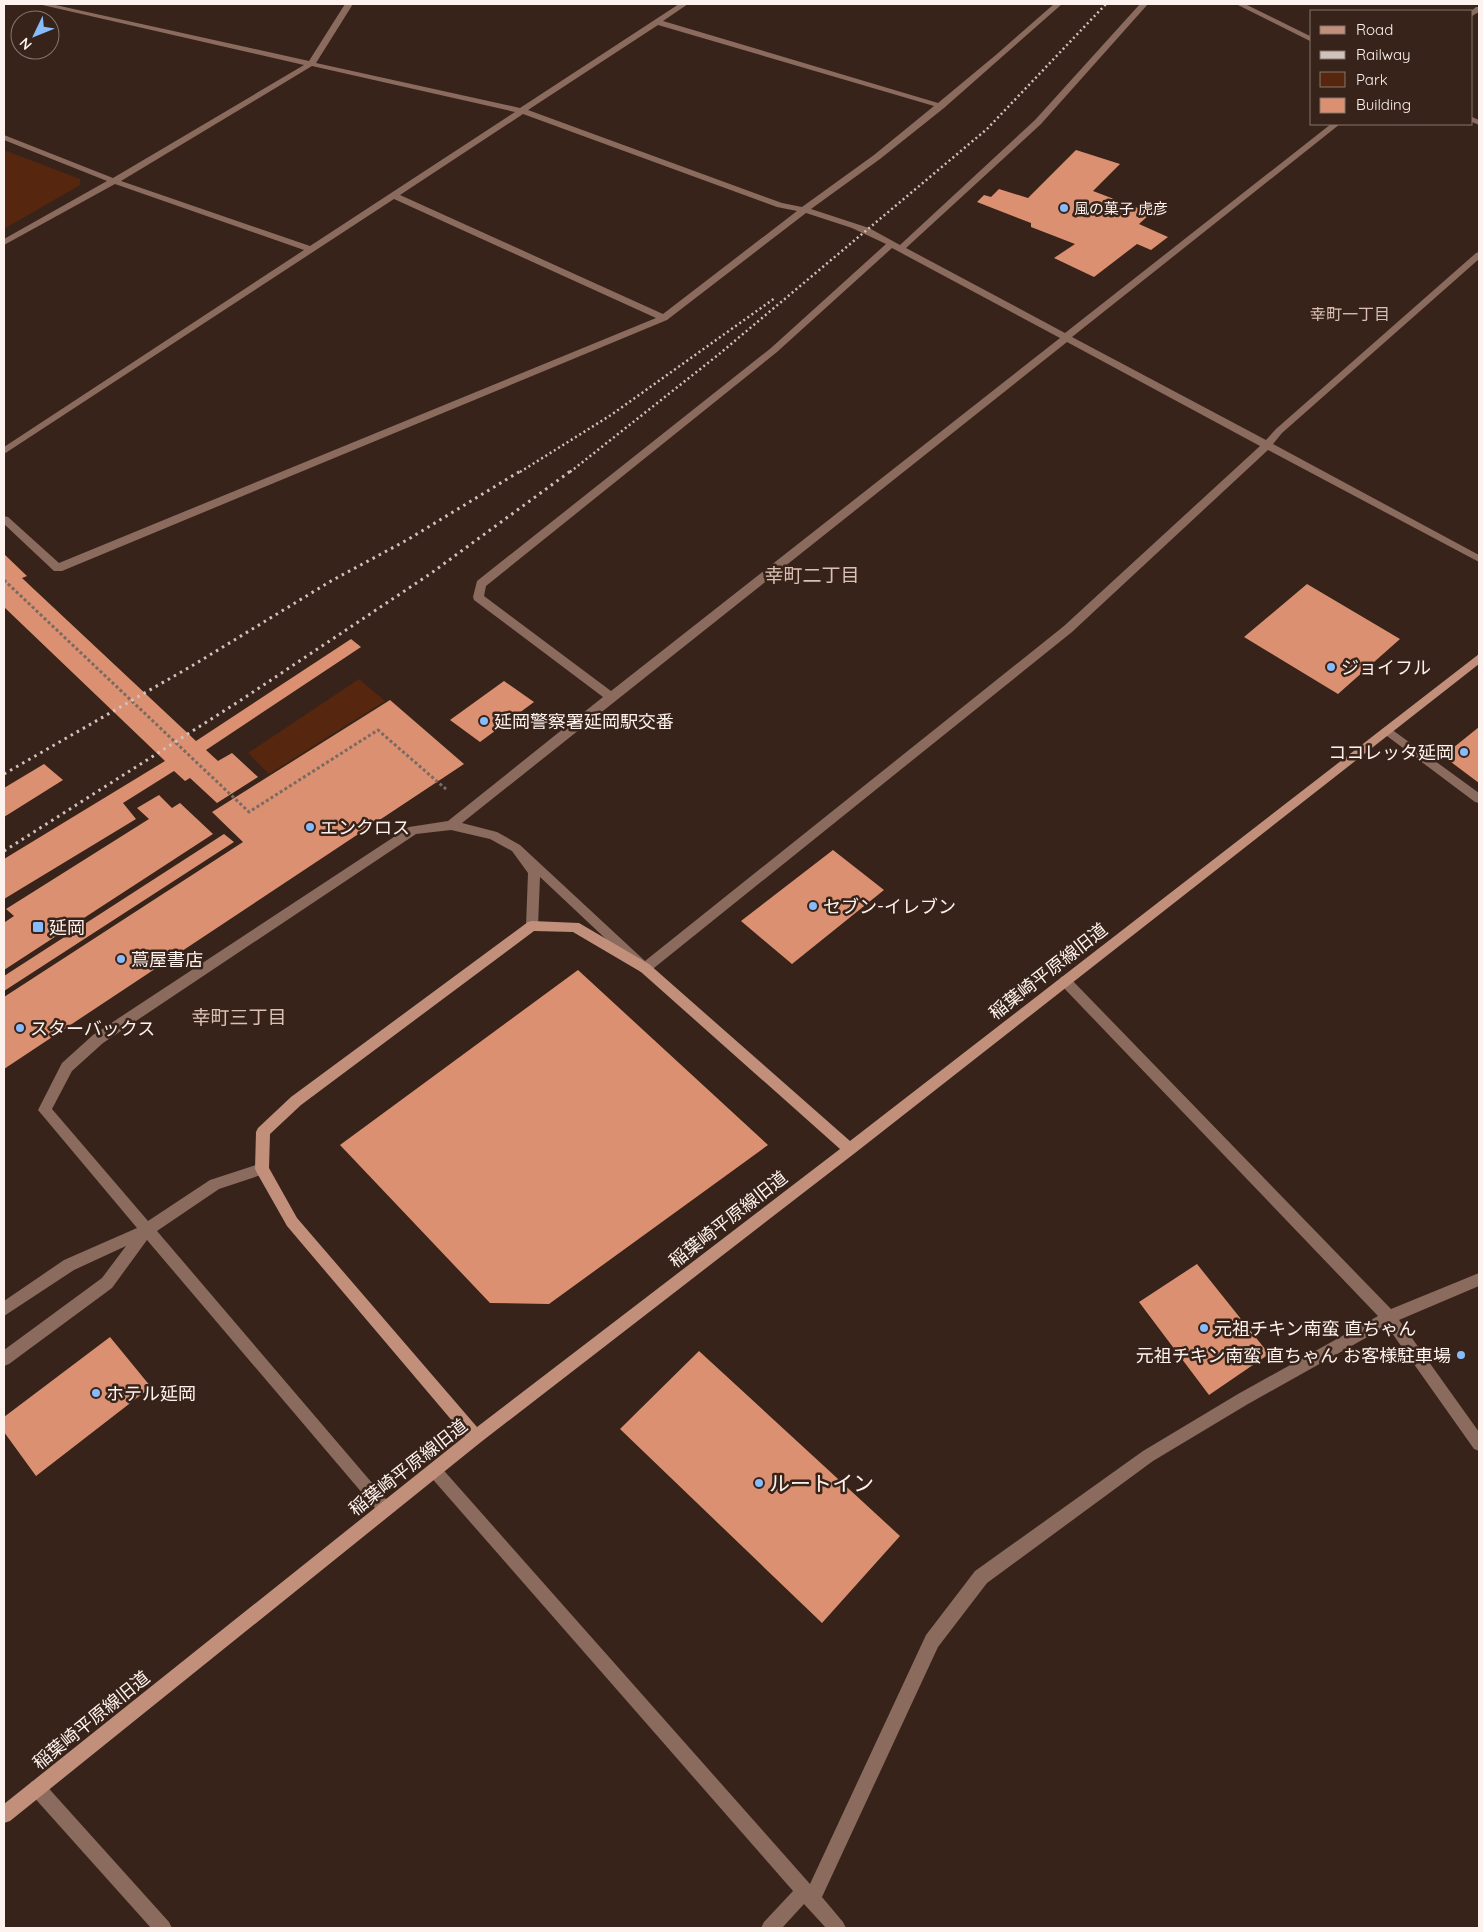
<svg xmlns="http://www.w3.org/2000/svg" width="1483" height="1932" viewBox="0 0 1483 1932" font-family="Quicksand,'Noto Sans JP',sans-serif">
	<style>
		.green { fill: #56260e }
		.building { fill: #db9171 }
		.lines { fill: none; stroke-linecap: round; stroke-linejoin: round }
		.path { stroke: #7a6a62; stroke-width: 3; stroke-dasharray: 3 2.5; stroke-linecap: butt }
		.street { fill: #8a6b5d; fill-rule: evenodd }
		.secondary { fill: #c2907a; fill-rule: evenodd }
		.rail-far1 { stroke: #cfc1bc; stroke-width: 2.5; stroke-dasharray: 2 3; stroke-linecap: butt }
		.rail { stroke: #cfc1bc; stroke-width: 3; stroke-dasharray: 2.5 4.5; stroke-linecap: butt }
		.poi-dot { fill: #87bbfb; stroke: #37231a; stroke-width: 2 }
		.labels { text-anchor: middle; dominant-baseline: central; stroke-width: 5; stroke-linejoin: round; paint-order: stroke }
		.far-poi-label { font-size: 15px; fill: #fdf2ed; stroke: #37231a; text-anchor: start }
		.far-neighbourhood-label { font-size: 16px; fill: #dcc0b4; stroke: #37231a }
		.poi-label { font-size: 18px; fill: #fdf2ed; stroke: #37231a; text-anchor: start }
		.street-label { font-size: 18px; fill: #fdf2ed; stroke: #37231a }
		.neighbourhood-label { font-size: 19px; fill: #dcc0b4; stroke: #37231a }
		.near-poi-label { font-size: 21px; fill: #fdf2ed; stroke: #37231a; text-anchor: start }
	</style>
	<rect width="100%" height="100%" fill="#37231a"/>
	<path class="green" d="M4 150 80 179V185L4 229Z
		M359 679 385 701 269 774 248 753Z"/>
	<path class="building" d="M1076 150 1120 164 1093 191 1151 213 1139 224 1168 237 1151 250 1137 244 1094 277 1054 258 1075 244 1031 227V223L977 202 984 195 991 197 999 189 1028 198Z
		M4 554 27 576 22 578 196 741 351 639 361 647 206 750 218 761 232 753 258 777 217 803 190 778 185 781 174 771 123 803 136 819 4 899V859L165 761 4 607Z
		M1307 584 1400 639 1338 694 1244 637Z
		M504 681 534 702 480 742 450 720Z
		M390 700 464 764 4 1069V997L243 842 212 812Z
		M1479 727V783L1443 756Z
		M44 764 63 780 4 817V788Z
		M159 795 172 808 180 803 213 834 4 970V920L5 922 14 916 6 909 149 819 137 808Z
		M224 834 234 842 4 991V976Z
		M833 850 884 890 792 964 741 921Z
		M578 970 768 1145 549 1304 490 1303 340 1145Z
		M1197 1264 1269 1354 1209 1395 1139 1302Z
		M110 1337 151 1387 36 1476 4 1432V1417Z
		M699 1351 900 1536 822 1623 620 1429Z"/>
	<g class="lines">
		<path class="path" d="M4 580 249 812 378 730 447 790"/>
		<path class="street" d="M38 4H51L309 61 345 4H353L316 63 520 108 679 4H688L663 21 938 103 997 54 1054 4H1062L944 108 880 159 811 209 869 228 900 245 1035 120 1140 4H1148L1041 124 906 248 1065 333 1331 124H1340L1072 337 1266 440 1276 429 1476 253 1479 252V259L1282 433 1273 444 1479 555V562L1268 450 1072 632 649 972 645 973 641 972 540 877 538 926 536 930H528L526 926 528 873 512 851 490 839 451 830 416 834 103 1043 72 1071 52 1109 148 1221 210 1180 262 1163 267 1165 269 1169 267 1173 219 1189 157 1231 390 1504 393 1509 390 1514 385 1517 380 1514 147 1240 112 1288 9 1364 4 1366V1350L102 1278 126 1246 74 1270 4 1316V1301L64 1260 137 1228 38 1110 62 1063 93 1035 409 827 448 821 603 697 474 600 473 597 477 581 771 348 886 244 852 228 806 213 667 320 62 571H54L4 524V516L8 517 59 563 656 318 394 199 4 454V447L304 250 115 184 4 245V239L107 181 4 140V135L113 178 304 65ZM658 25 934 106 874 155 802 207 782 203 528 110ZM312 66 515 112 310 246 121 181ZM523 114 777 207 797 211 663 314 400 195ZM892 248 1060 338 611 691 484 596 486 586 777 352ZM1067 342 1260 446 1064 626 645 961 520 845 497 832 462 823Z
			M1236 4H1245L1312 37V42Z
			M1476 7H1479V12L1472 16 1471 11Z
			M1472 117 1479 120V125L1472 122Z
			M1387 726 1479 793V803L1475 802 1383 733 1381 730Z
			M1065 976 1069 977 1391 1309 1479 1273V1286L1399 1320 1479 1432V1451L1474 1449 1387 1326 1248 1404 1153 1461 987 1583 938 1647 822 1897 843 1922 846 1928H826L804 1904 782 1928H761L764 1922 793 1891 429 1475 426 1470 429 1465 434 1462 439 1465 810 1884 926 1635 975 1571 1143 1451 1238 1394 1378 1316 1061 985 1059 981 1061 977Z
			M37 1780 43 1782 169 1922 172 1928H151L31 1794 29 1788 31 1782Z"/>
		<path class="secondary" d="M1479 654V664L855 1153 481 1442 10 1821 4 1823V1804L465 1436 287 1226 257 1173 255 1169 256 1132 258 1128 291 1097 528 922 532 921 579 923 649 964 850 1141ZM534 931 573 932 641 972 840 1149 477 1427 297 1218 269 1168 270 1134 301 1105Z"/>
		<path class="rail-far1" d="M520 472 611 415 775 298
			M570 472 718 355 987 129 1106 4"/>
		<path class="rail" d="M4 774 195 664 331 581 407 540 522 470
			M4 851 238 702 430 574 572 470"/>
	</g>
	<g class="poi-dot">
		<circle cx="1064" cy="208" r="5"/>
		<circle cx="1331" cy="667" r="5"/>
		<circle cx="484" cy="721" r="5"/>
		<circle cx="1464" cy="752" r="5"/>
		<circle cx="310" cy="827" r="5"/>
		<circle cx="813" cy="906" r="5"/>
		<rect x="32" y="921" width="12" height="12" rx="2.5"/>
		<circle cx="121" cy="959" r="5"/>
		<circle cx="20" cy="1028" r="5"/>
		<circle cx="1204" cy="1328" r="5"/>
		<circle cx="1461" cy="1355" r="5"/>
		<circle cx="96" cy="1393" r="5"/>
		<circle cx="759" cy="1483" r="5"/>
	</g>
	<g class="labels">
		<g class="far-poi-label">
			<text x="1074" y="208">風の菓子 虎彦</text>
		</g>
		<g class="far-neighbourhood-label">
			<text x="1350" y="314">幸町一丁目</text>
		</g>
		<g class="poi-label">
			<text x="1341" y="667">ジョイフル</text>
			<text x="494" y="721">延岡警察署延岡駅交番</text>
			<text x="1454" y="752" text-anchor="end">ココレッタ延岡</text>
			<text x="320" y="827">エンクロス</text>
			<text x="823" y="906">セブン-イレブン</text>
			<text x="49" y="927">延岡</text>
			<text x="131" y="959">蔦屋書店</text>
			<text x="30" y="1028">スターバックス</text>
			<text x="1214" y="1328">元祖チキン南蛮 直ちゃん</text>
			<text x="1451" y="1355" text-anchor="end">元祖チキン南蛮 直ちゃん お客様駐車場</text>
			<text x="106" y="1393">ホテル延岡</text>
		</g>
		<g class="street-label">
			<text transform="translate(1048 971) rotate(-38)">稲葉崎平原線旧道</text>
			<text transform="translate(728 1219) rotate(-38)">稲葉崎平原線旧道</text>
			<text transform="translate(408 1467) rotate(-38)">稲葉崎平原線旧道</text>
			<text transform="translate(91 1720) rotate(-39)">稲葉崎平原線旧道</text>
		</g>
		<g class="neighbourhood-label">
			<text x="812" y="575">幸町二丁目</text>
			<text x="239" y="1017">幸町三丁目</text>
		</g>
		<g class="near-poi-label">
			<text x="769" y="1483">ルートイン</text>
		</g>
	</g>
	<rect width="1483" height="1932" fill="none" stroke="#fdf2ed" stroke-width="10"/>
	<rect x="1310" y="10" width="162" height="115" fill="#37231a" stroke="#86766e"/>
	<rect x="1320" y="26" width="25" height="8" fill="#c2907a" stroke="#86766e"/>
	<text x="1356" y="35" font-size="15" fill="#fdf2ed">Road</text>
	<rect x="1320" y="51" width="25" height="8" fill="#cfc1bc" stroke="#86766e"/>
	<text x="1356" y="60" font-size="15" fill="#fdf2ed">Railway</text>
	<rect x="1320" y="72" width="25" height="15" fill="#56260e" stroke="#86766e"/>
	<text x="1356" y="85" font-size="15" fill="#fdf2ed">Park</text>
	<rect x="1320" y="98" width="25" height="15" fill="#db9171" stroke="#86766e"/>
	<text x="1356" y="110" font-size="15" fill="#fdf2ed">Building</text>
	<g transform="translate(35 35) rotate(227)"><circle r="24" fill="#37231a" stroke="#86766e"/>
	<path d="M0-4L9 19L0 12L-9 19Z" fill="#87bbfb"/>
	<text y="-8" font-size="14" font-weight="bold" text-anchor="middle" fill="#fdf2ed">N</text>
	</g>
</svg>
